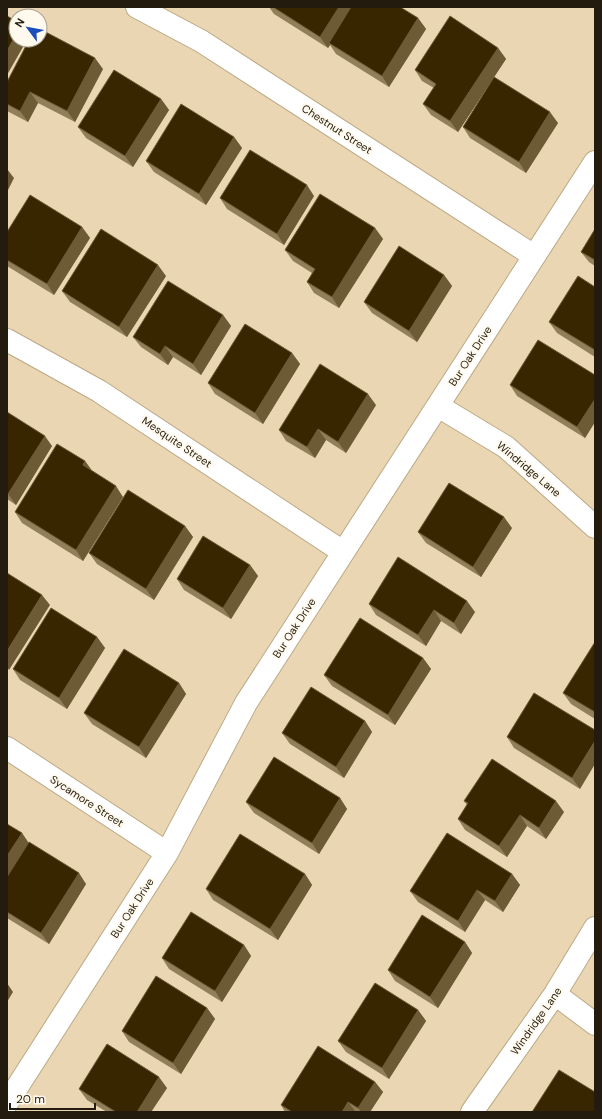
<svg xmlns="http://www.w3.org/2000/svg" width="602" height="1119" viewBox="0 0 602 1119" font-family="'DM Sans',sans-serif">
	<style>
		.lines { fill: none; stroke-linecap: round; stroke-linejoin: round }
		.minor-casing { stroke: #bba986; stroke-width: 24 }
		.minor { stroke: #fff; stroke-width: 22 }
		.wall { fill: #917e5a }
		.shaded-wall { fill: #6d5b36 }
		.building { fill: #382600; stroke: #6d5b36 }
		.labels { text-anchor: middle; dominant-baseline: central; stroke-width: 4; stroke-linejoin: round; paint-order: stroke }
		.street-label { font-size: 11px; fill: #231c0e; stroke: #fff9ee }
	</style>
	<rect width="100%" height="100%" fill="#ead6b3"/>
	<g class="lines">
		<g class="minor-casing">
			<path id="minor" d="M137 7 201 41 534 256
				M7 340 99 391 343 552
				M438 406 506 447 595 527
				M7 748 167 853
				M555 994 595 1024
				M7 1103 167 853 246 703 595 162
				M472 1112 555 994 595 928"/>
		</g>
		<use href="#minor" class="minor"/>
	</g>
	<path class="wall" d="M269 7H400L418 18 426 29 389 87 336 54 330 45 328 48 274 14Z
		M498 48 506 59 494 77 558 123 526 173 470 138 463 127 494 77 458 132 431 115 423 104 434 88 422 81 415 70Z
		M103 69 75 122 38 103 28 122 7 111V82Z
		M161 99 169 110 133 167 86 138 78 127Z
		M234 137 242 148 206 205 154 172 146 161Z
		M314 196 284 245 227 209 220 198Z
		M82 227 90 238 54 295 7 266V232Z
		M375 228 383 239 339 308 314 293 307 282 312 273 293 261 285 250Z
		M595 229V266L589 262 581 252Z
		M444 275 452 286 417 342 372 313 364 302Z
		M166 276 127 337 70 302 62 291Z
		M595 287V357L557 333 549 322Z
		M223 315 231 326 201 375 173 357 168 365 141 347 133 337Z
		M292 353 300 364 263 424 215 394 208 383Z
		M595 375V422L585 438 517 396 510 385Z
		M376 405 346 453 326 440 315 458 286 441 279 430Z
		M7 412 52 446 16 505 7 499Z
		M85 461 92 471 123 497 83 561 22 523 15 512Z
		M185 526 193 537 154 600 97 564 89 553Z
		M512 528 481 577 426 543 418 532Z
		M250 565 258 576 231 619 184 590 177 579Z
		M369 604 475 612 461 634 441 621 426 646 376 615Z
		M97 637 105 648 67 709 20 680 13 669Z
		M595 642V719L571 704 563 693Z
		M423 658 431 669 395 725 332 686 324 675Z
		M179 683 186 694 146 758 92 724 84 713Z
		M534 693 580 789 514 748 507 737Z
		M365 721 372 732 344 778 290 744 282 733Z
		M340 798 347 809 319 854 254 813 246 802Z
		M464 801 564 812 546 839 527 826 507 857 465 830 458 819 467 805Z
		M7 824 22 833 29 843 86 884 49 944 7 918Z
		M305 874 312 885 278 940 213 900 206 889Z
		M512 874 520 885 503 912 485 900 465 932 418 902 410 891Z
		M465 942 472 953 438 1008 395 981 388 970Z
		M244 945 251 956 222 1002 169 969 162 958Z
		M207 1008 215 1019 181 1074 129 1042 122 1031Z
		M418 1010 426 1021 389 1079 346 1052 338 1041Z
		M375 1082 383 1092 370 1112H285L281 1105Z
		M167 1088 151 1112H107L87 1100 79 1089Z"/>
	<path class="shaded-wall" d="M339 7H354L329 43 330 45 328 48 320 37Z
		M418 18 426 29 389 87 382 76Z
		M16 35V40H27L7 75V51Z
		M498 48 506 59 458 132 450 121Z
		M95 58 103 69 75 122 67 111Z
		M30 92 38 103 28 122 20 111Z
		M161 99 169 110 133 167 125 156Z
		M550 112 558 123 526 173 519 162Z
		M234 137 242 148 206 205 199 194Z
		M7 169 14 178 7 192Z
		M307 185 314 196 284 245 277 234Z
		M82 227 90 238 54 295 47 284Z
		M375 228 383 239 339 308 332 297Z
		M158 265 166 276 127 337 119 327Z
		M444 275 452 286 417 342 409 331Z
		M223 315 231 326 201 375 193 364Z
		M165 346 173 357 168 365 160 354Z
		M292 353 300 364 263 424 255 413Z
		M368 394 376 405 346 453 338 442Z
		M595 399V422L585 438 577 427Z
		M318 429 326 440 315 458 307 447Z
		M45 436 52 446 16 505 8 494Z
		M85 461 93 472 83 465Z
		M116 486 123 497 83 561 76 550Z
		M504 517 512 528 481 577 473 567Z
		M185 526 193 537 154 600 146 589Z
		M250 565 258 576 231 619 223 608Z
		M42 595 50 605 9 670 7 667V651Z
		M467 601 475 612 461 634 454 623Z
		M434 610 441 621 426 646 418 635Z
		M97 637 105 648 67 709 59 698Z
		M423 658 431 669 395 725 388 715Z
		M179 683 186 694 146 758 139 747Z
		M365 721 372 732 344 778 336 767Z
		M595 741V764L580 789 572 778Z
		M340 798 347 809 319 854 312 843Z
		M556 801 564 812 546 839 539 828Z
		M520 815 527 826 507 857 499 846Z
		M22 833 29 844 7 879V856Z
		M79 873 86 884 49 944 41 933Z
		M305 874 312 885 278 940 270 929Z
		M512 874 520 885 503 912 495 901Z
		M477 890 485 900 465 932 458 921Z
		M465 942 472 953 438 1008 430 997Z
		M244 945 251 956 222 1002 215 991Z
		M7 983 13 992 7 1002Z
		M207 1008 215 1019 181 1074 173 1063Z
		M418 1010 426 1021 389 1079 382 1068Z
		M159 1077 167 1088 151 1112H137Z
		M375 1082 383 1092 370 1112H361L358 1108Z
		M348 1102 356 1112H342Z"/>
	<path class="building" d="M273 7H339L320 37Z
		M351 7H400L418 18 382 76 329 43Z
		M7 16 16 21V35L7 51Z
		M450 16 498 48 450 121 423 104 436 84 415 70Z
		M40 29 95 58 67 111 30 92 20 111 7 104V82L29 40H40Z
		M114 70 161 99 125 156 78 127Z
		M494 77 550 112 519 162 463 127Z
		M181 104 234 137 199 194 146 161Z
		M250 150 307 185 277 234 220 198Z
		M320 194 375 228 332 297 307 282 315 269 285 250Z
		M30 195 82 227 47 284 7 260V232Z
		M101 229 158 265 119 327 62 291Z
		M595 229V260L581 252Z
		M399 246 444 275 409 331 364 302Z
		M578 276 595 287V350L549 322Z
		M168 281 223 315 193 364 165 346 160 354 133 337Z
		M245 324 292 353 255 413 208 383Z
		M538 340 595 375V399L577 427 510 385Z
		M320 364 368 394 338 442 318 429 307 447 279 430Z
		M7 412 45 436 8 494 7 493Z
		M57 444 85 461 83 465 116 486 76 550 15 512Z
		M449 483 504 517 473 567 418 532Z
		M128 490 185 526 146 589 89 553Z
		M203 536 250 565 223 608 177 579Z
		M398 557 467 601 454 623 434 610 418 635 369 604Z
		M7 573 42 595 7 651Z
		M51 608 97 637 59 698 13 669Z
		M360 618 423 658 388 715 324 675Z
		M595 642V712L563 693Z
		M124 649 179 683 139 747 84 713Z
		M311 687 365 721 336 767 282 733Z
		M534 693 595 730V741L572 778 507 737Z
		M274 757 340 798 312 843 246 802Z
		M492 759 556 801 539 828 520 815 499 846 458 819 468 803 464 801Z
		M7 824 22 833 7 856Z
		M447 833 512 874 495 901 477 890 458 921 410 891Z
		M240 834 305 874 270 929 206 889Z
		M29 842 79 873 41 933 7 912V877Z
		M191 912 244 945 215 991 162 958Z
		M422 915 465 942 430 997 388 970Z
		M156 976 207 1008 173 1063 122 1031Z
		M375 983 418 1010 382 1068 338 1041Z
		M107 1044 159 1077 137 1112H116L79 1089Z
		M318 1046 375 1082 358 1108 348 1102 342 1112H292L281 1105Z
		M559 1070 595 1092V1112H532Z"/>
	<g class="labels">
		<g class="street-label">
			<text transform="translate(337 129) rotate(33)">Chestnut Street</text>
			<text transform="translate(470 356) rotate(-57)">Bur Oak Drive</text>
			<text transform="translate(177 442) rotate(34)">Mesquite Street</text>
			<text transform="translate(529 469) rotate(40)">Windridge Lane</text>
			<text transform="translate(294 628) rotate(-57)">Bur Oak Drive</text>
			<text transform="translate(87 801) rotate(33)">Sycamore Street</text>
			<text transform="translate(132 908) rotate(-57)">Bur Oak Drive</text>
			<text transform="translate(536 1021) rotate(-55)">Windridge Lane</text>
		</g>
	</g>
	<rect width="602" height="1119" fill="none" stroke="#231c0e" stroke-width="16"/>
	<g transform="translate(28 28) rotate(302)"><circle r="19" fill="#fff9ee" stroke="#a7a194"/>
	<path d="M0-3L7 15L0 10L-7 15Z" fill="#1b4eba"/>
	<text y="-6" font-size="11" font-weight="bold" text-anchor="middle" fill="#231c0e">N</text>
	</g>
	<path d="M10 1103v6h85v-6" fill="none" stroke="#231c0e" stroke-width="2"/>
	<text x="16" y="1103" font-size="12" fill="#231c0e" stroke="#fff9ee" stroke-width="3" paint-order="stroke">20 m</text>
</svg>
